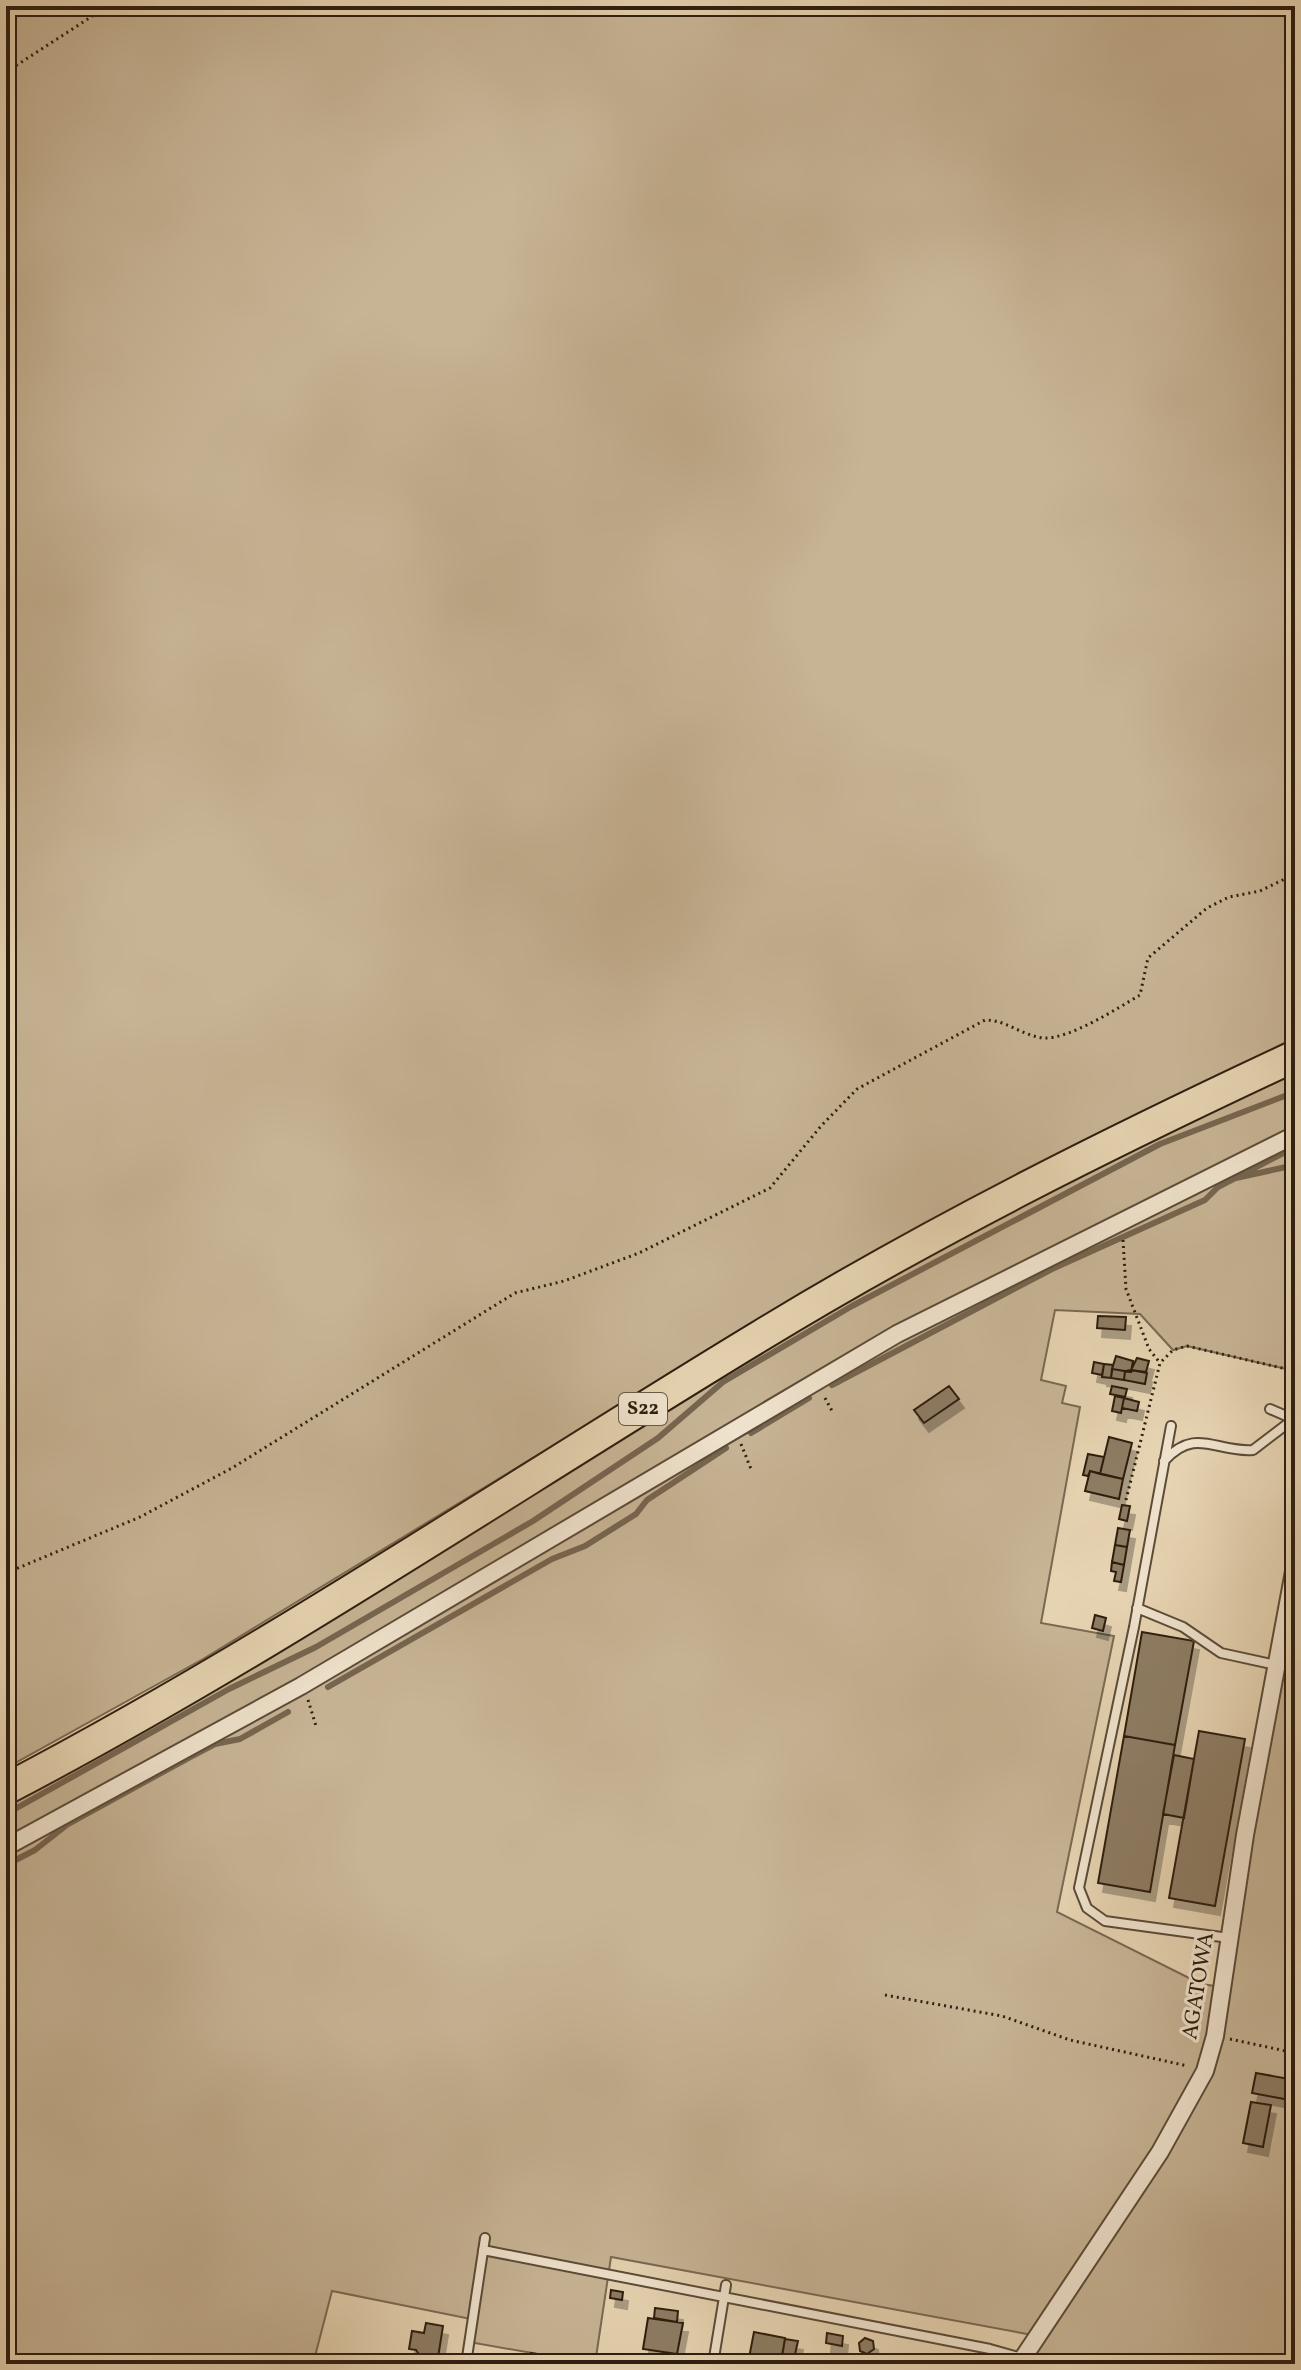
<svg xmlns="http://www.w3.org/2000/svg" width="1301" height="2370" viewBox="0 0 1301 2370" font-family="Vollkorn,serif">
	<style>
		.green { fill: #c7b495; stroke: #7a6952; stroke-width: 2 }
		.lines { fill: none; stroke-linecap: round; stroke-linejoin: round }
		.stream { stroke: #76654f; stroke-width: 6 }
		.building { fill: #8d7c63; stroke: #2d1e0f; stroke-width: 2; filter: url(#shadow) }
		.lane-casing { stroke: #5b4b38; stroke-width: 12 }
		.street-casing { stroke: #5b4b38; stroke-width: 20 }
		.highway-casing { stroke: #2d1e0f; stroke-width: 34 }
		.path { stroke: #2d1e0f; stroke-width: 3; stroke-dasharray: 2 4; stroke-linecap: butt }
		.lane { stroke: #efe2cc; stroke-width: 8 }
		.street { stroke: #efe2cc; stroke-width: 16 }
		.highway { stroke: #e6d3b1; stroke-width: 30 }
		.labels { text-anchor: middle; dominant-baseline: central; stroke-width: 6; stroke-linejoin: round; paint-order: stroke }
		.shield { fill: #efe2cc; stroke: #675948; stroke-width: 2 }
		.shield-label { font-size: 20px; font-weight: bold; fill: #2d1e0f }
		.street-label { font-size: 22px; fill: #2d1e0f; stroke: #efe2cc }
	</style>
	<defs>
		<filter id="shadow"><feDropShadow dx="5" dy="9" stdDeviation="0" flood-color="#0004"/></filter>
	</defs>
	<rect width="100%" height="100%" fill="#e6d3b1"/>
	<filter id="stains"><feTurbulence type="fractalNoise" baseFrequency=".0025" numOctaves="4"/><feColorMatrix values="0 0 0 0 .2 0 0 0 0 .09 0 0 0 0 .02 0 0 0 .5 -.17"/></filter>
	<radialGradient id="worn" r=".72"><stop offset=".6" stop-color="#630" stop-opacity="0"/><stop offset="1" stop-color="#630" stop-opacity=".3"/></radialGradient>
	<path class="green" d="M6 6H1295V1039L1049 1160 784 1305 203 1659 6 1768Z
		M1295 1072V1371L1187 1346 1173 1350 1140 1314 1055 1310 1041 1380 1066 1386 1062 1403 1080 1407 1041 1623 1114 1636 1057 1912 1201 1984 1222 1987 1295 1566V2364H1019L1038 2336 611 2257 595 2364 469 2342 471 2319 332 2291 313 2364H6V1806C122 1743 236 1678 349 1609 531 1498 708 1377 895 1273 1026 1201 1160 1135 1295 1072Z"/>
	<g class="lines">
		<path class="stream" d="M1236 1178 1295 1165
			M832 1385 1052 1269 1205 1200 1218 1187 1295 1147
			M751 1433 809 1398
			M328 1687 552 1559 585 1546 636 1514 647 1500 726 1448
			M6 1814 229 1689 316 1647 533 1521 658 1438 723 1382 852 1306 1160 1144 1295 1092
			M6 1865 35 1850 68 1824 192 1756 215 1744 240 1739 288 1712"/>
	</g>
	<path class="building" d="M1098 1316 1126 1317 1125 1330 1097 1328Z
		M1116 1356 1133 1361 1131 1372 1112 1369Z
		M1137 1358 1149 1361 1146 1372 1131 1370Z
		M1094 1362 1104 1364 1102 1375 1092 1373Z
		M1104 1364 1113 1365 1111 1378 1102 1377Z
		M1112 1369 1125 1371 1124 1380 1111 1378Z
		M1131 1370 1147 1373 1145 1384 1124 1380 1125 1371Z
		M949 1386 959 1399 924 1423 914 1410Z
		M1112 1386 1127 1389 1125 1397 1110 1394Z
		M1115 1396 1124 1398 1121 1413 1112 1411Z
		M1124 1398 1139 1402 1137 1411 1122 1408Z
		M1109 1437 1132 1443 1123 1479 1100 1474Z
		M1088 1454 1104 1457 1100 1474 1090 1471 1088 1476 1083 1475Z
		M1090 1471 1123 1479 1119 1499 1085 1491Z
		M1122 1505 1130 1506 1127 1521 1119 1519Z
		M1118 1528 1130 1530 1127 1547 1115 1545Z
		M1115 1545 1127 1547 1124 1565 1112 1562Z
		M1112 1562 1124 1565 1121 1582 1114 1581 1116 1572 1111 1571Z
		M1095 1615 1106 1618 1103 1631 1092 1628Z
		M1142 1632 1194 1641 1175 1745 1124 1736Z
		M1199 1731 1245 1739 1215 1906 1169 1898Z
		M1124 1736 1175 1745 1150 1892 1098 1883Z
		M1174 1755 1194 1759 1184 1818 1163 1814Z
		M1256 2073 1295 2080V2101L1252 2093Z
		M1251 2102 1271 2105 1263 2147 1243 2143Z
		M611 2290 623 2292 622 2300 610 2298Z
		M655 2308 678 2311 677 2322 654 2318Z
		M648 2318 683 2323 677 2354 643 2349Z
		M426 2323 443 2326 437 2364 419 2363 420 2356 416 2350 409 2349 412 2331 424 2333Z
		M754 2332 785 2338 781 2364 748 2363Z
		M827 2333 843 2336 842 2346 826 2343Z
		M865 2338 873 2341 874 2349 867 2354 860 2351 859 2343Z
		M785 2339 798 2341 793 2363 781 2361Z
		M531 2353 543 2355 542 2363 530 2361Z"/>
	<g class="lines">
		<g class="lane-casing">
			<path id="lane" d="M1270 1409 1291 1418
				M1171 1426 1134 1627 1079 1888 1087 1908 1105 1921 1229 1938
				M1164 1461C1196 1426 1216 1453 1253 1450L1295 1418
				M1137 1608 1183 1627 1221 1653 1276 1665
				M483 2250 990 2349 1022 2358
				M466 2364 485 2238
				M713 2364 726 2285"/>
		</g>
		<g class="street-casing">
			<path id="street" d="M6 1847 301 1686 897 1334 1295 1135
				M1019 2364 1160 2152 1205 2071 1215 2036 1245 1835 1295 1566"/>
		</g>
		<g class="highway-casing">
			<path id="highway" d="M6 1789C266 1653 509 1488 760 1336 932 1231 1113 1141 1295 1056"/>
		</g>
		<path class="path" d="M6 72 108 6
			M1123 1240 1126 1289 1149 1349 1160 1363
			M825 1398 832 1411
			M741 1444 751 1469
			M1126 1500 1160 1363 1173 1350 1187 1346 1295 1371
			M6 1573 140 1517 232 1468 515 1293 564 1281 639 1253 770 1188 821 1126 857 1089 985 1020C1007 1020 1022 1036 1044 1038 1070 1039 1118 1008 1140 995L1148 958 1207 908 1229 897 1260 891 1295 874
			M308 1700 316 1726
			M885 1995 1002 2016 1070 2040 1188 2066
			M1230 2039 1295 2053"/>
		<use href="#lane" class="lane"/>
		<use href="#street" class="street"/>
		<use href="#highway" class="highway"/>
	</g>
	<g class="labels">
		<rect class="shield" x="619" y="1393" width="48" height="32" rx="6"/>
		<g class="shield-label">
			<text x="643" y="1409">S22</text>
		</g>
		<g class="street-label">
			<text transform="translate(1199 1986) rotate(-81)">AGATOWA</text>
		</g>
	</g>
	<rect width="1301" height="2370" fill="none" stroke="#e6d3b1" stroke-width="32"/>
	<rect x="8" y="8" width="1285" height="2354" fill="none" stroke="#2d1e0f" stroke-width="4"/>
	<rect x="16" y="16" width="1269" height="2338" fill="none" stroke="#2d1e0f" stroke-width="2"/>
	<rect width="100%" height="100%" filter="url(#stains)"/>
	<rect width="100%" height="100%" fill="url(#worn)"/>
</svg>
